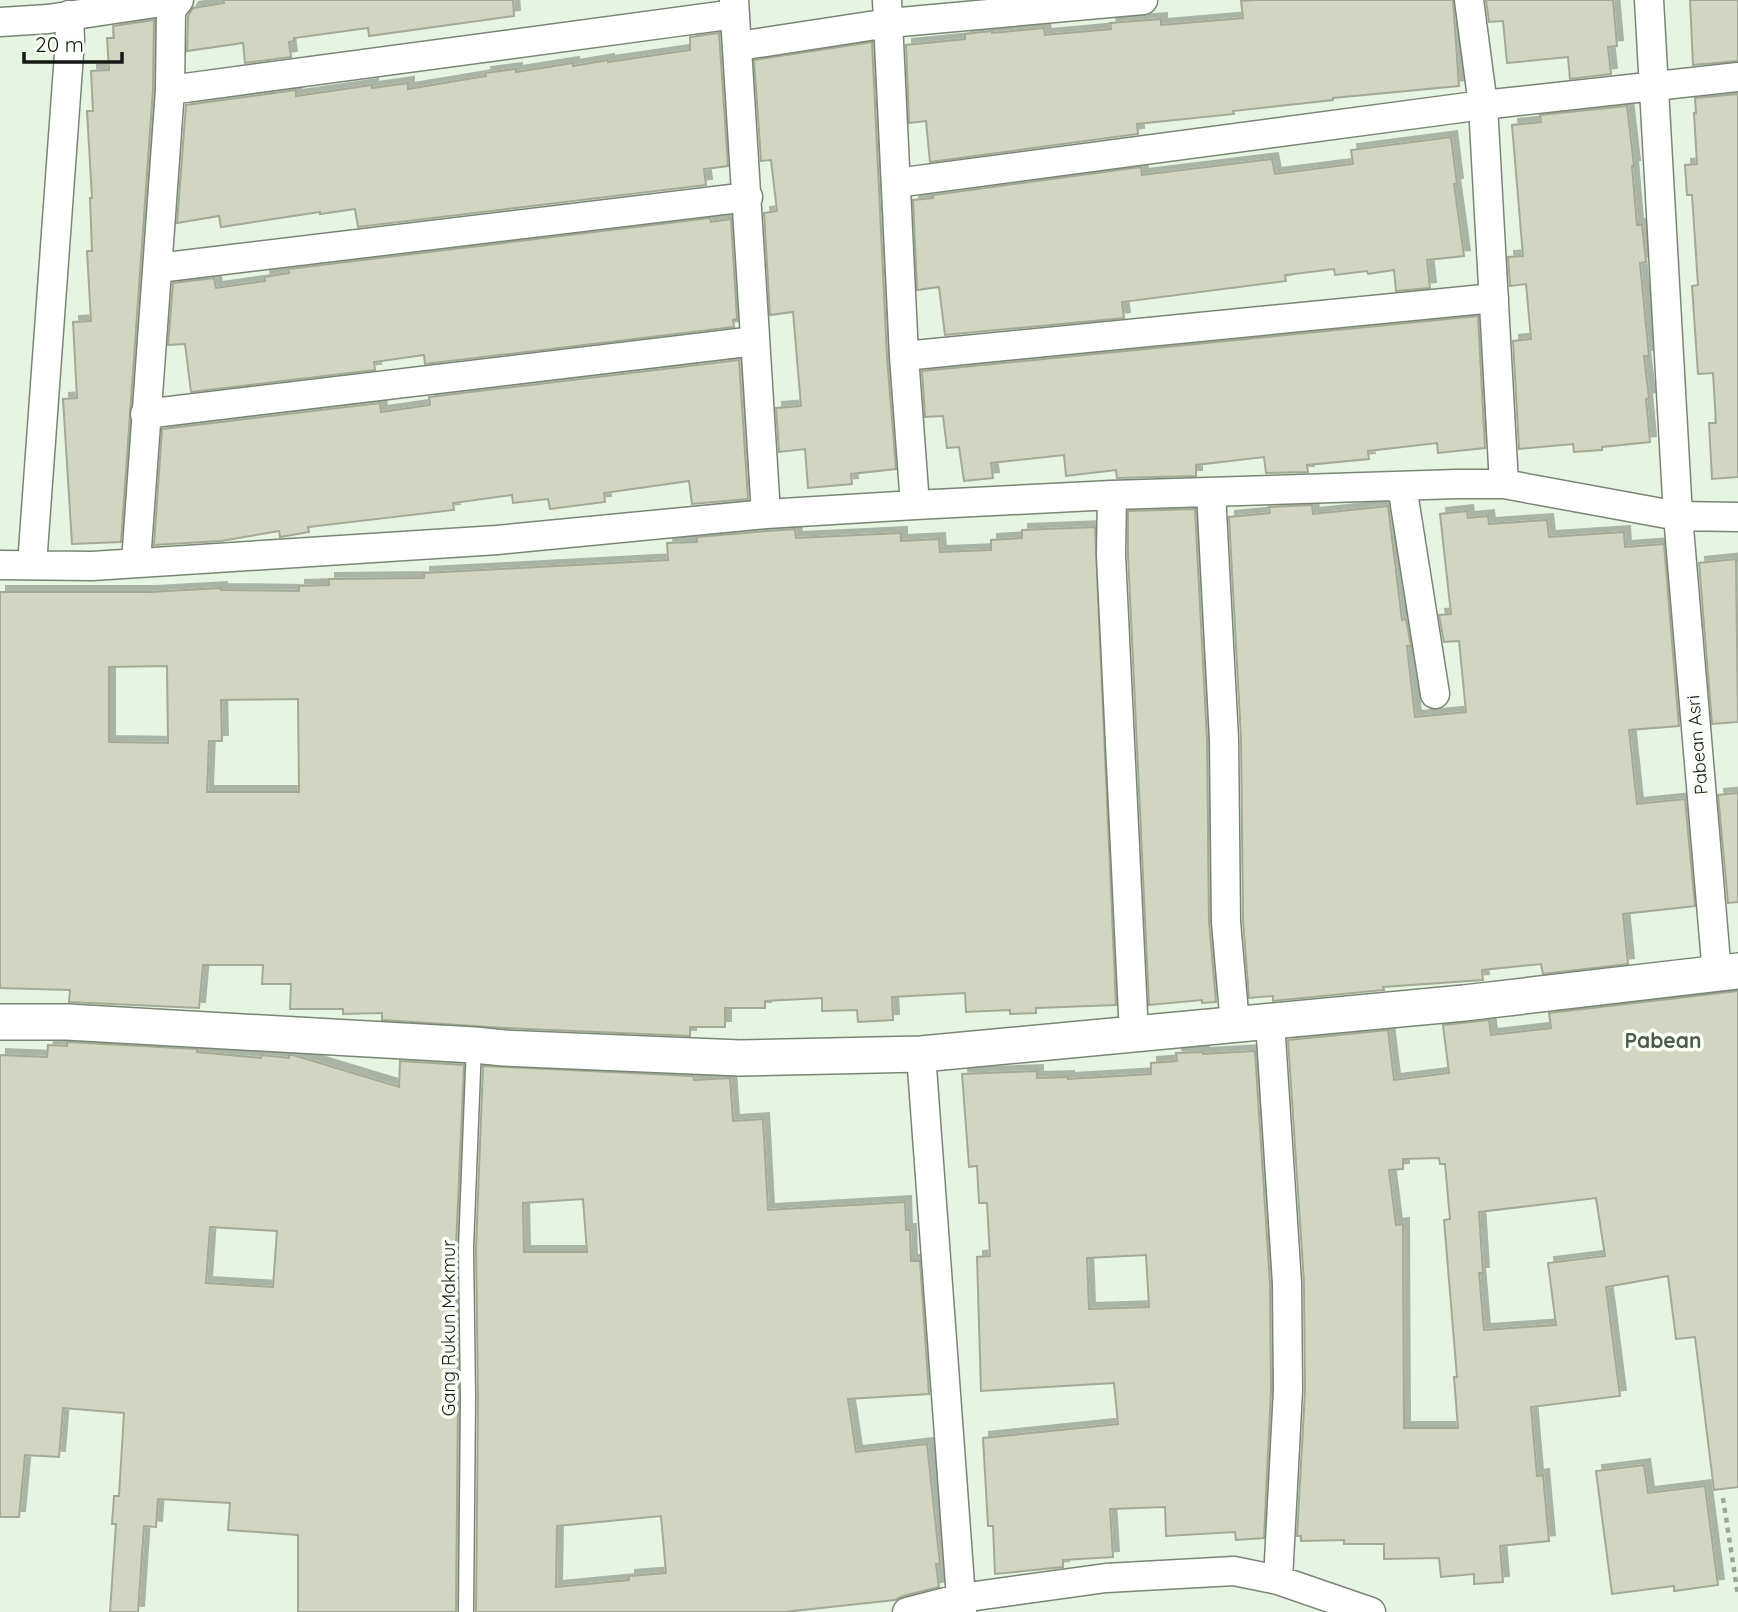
<svg xmlns="http://www.w3.org/2000/svg" width="1738" height="1612" viewBox="0 0 1738 1612" font-family="Quicksand,sans-serif">
	<style>
		.building { fill: #d2d6c1; stroke: #a4a995; stroke-width: 2; fill-rule: evenodd; filter: url(#shadow) }
		.lines { fill: none; stroke-linecap: round; stroke-linejoin: round }
		.service-casing { stroke: #798675; stroke-width: 17 }
		.minor-casing { stroke: #798675; stroke-width: 31 }
		.tertiary-casing { stroke: #798675; stroke-width: 38 }
		.path { stroke: #9ba698; stroke-width: 4.5; stroke-dasharray: 5 5; stroke-linecap: butt }
		.service { stroke: #fff; stroke-width: 14 }
		.minor { stroke: #fff; stroke-width: 28 }
		.tertiary { stroke: #fff; stroke-width: 35 }
		.labels { text-anchor: middle; dominant-baseline: central; stroke-width: 7; stroke-linejoin: round; paint-order: stroke }
		.street-label { font-size: 18px; fill: #141913; stroke: #f9fff7 }
		.quarter-label { font-size: 21px; font-weight: bold; fill: #4d594a; stroke: #f9fff7 }
	</style>
	<defs>
		<filter id="shadow"><feDropShadow dx="6" dy="-6" stdDeviation="0" flood-color="#0004"/></filter>
	</defs>
	<rect width="100%" height="100%" fill="#e6f4e2"/>
	<path class="building" d="M223 0H513L514 16 369 36 368 28 294 38V41L289 42 291 57 245 63 243 43 187 51 188 16 193 8 224 3Z
		M1254 0H1453L1459 86 1333 98V100L1233 111 1234 114 1137 124 1138 134 930 162 926 121 909 123 906 45 965 39V34L992 31V33L1044 28 1045 35 1111 29 1110 23 1161 19V25L1243 18 1241 1Z
		M1486 0H1613L1617 46 1608 47 1611 74 1570 79 1568 57 1507 63 1503 21 1489 22Z
		M1690 0H1738V61L1693 65Z
		M154 20 153 89 121 542 72 544 63 399 77 398 73 322 91 321 87 251H92L90 198H92L87 111H93L91 71 109 70 107 38H114L113 26Z
		M719 33 728 166 704 169 706 185 358 227 355 209 320 214V212L221 227 219 216 177 223 186 105 296 90V96L372 85V88L408 83V89L486 76 485 73 516 69V72L573 63V66L608 60V62L690 50V37Z
		M872 42 887 357 896 469 851 474 852 484 808 488 805 449 779 452 776 408 801 406 793 312 770 315 764 213 777 211 771 160 761 161 754 60Z
		M1738 94V477L1712 479 1709 423H1716L1713 373 1698 374 1692 286 1698 285 1692 195H1687L1685 165 1697 164 1694 113H1696L1695 98Z
		M1627 106 1634 166H1632L1637 225H1642L1646 262 1640 263 1649 356H1644L1649 398 1646 399 1650 442 1602 447V450L1574 452 1573 444 1519 449 1513 341 1531 339 1526 284 1510 286 1508 257 1523 256 1512 125 1541 122 1540 115Z
		M1451 137 1457 184H1454L1464 256 1427 260 1430 288 1396 291 1394 270 1368 274 1367 271 1335 275 1334 269 1285 275 1286 281 1122 302 1124 318 945 335 939 287 917 290 913 200 933 198V195L1141 167 1142 175 1272 159 1275 174 1353 164 1351 150Z
		M710 218 711 222 731 219 737 319 733 320 734 327 425 364 424 355 374 362 375 370 191 392 185 344 168 345 173 283 214 278 216 288 265 281 264 277 289 273 288 269Z
		M1478 316 1485 448 1438 453 1437 443 1368 451 1369 459 1307 465 1308 472 1266 473 1264 457 1196 465V476L1117 478 1116 470 1066 476 1064 455 991 463 993 478 964 481 959 447 947 448 943 416 925 417 922 371Z
		M739 360 748 499 692 504 689 481 604 493 605 502 550 509 548 499 513 503 512 495 453 503 454 510 308 527 309 532 280 537 279 531 221 541 154 545 162 429 380 403 381 412 430 405 429 397Z
		M1312 505 1313 514 1388 506 1402 620 1406 619 1411 646H1407L1415 717 1466 712 1459 641 1444 642 1439 615 1451 614 1440 514 1467 511 1468 518 1488 516 1489 524 1547 520 1549 537 1624 532 1625 547 1664 544 1679 726 1629 730 1637 804 1685 799 1695 906 1623 914 1628 964 1543 974 1541 964 1482 970 1483 980 1383 987 1384 990 1273 1001V996L1249 998 1243 921 1241 738 1229 517 1270 513 1269 507Z
		M1195 509 1207 740 1209 922 1216 1002 1202 1003V1000L1149 1005 1128 555V511Z
		M1095 527 1116 1005 1036 1008V1013L1010 1014V1010L966 1012 965 993 892 997 893 1020 858 1022 857 1010 822 1011V998L765 1001V1008H725V1027H690V1036L505 1028 382 1020V1013L343 1014V1009H290L291 984H262L263 965H203L199 1008 69 1002 70 990 0 988V592H150L221 588V590L299 591V586L329 585V579L424 578V573L668 560 667 543 697 542V537L767 531 795 529 796 538 901 533V541L939 539 940 552 991 550V540L1022 538V530ZM167 666 168 743 109 742V667ZM298 699 299 792H207L209 741H222L221 700Z
		M1736 559 1738 722 1712 724 1699 563Z
		M1738 793V902L1728 903 1718 795Z
		M1738 991V1487L1714 1490 1695 1337 1676 1339 1668 1276 1606 1287 1620 1396 1531 1407 1537 1476 1543 1475 1549 1541 1500 1546 1503 1582 1474 1584V1574L1441 1577 1439 1558 1384 1559V1544H1344V1540L1301 1541V1536H1297L1305 1391 1304 1283 1288 1040 1388 1030 1394 1080 1449 1073 1443 1025 1489 1020 1491 1035 1551 1028 1549 1013ZM1439 1158 1440 1164H1445L1450 1219 1444 1220 1457 1377H1454L1458 1428H1404L1403 1224 1396 1225 1389 1170 1403 1169V1159ZM1596 1198 1605 1256 1548 1263 1556 1325 1484 1330 1479 1273H1483L1479 1212Z
		M67 1042 197 1049V1052L261 1058 262 1055 289 1058V1055H293L399 1087 400 1061 464 1065 456 1248 458 1398 456 1612H298V1535L228 1530 230 1503 158 1499 156 1527 144 1526 138 1612H110L116 1524H112L114 1496H119L124 1413 63 1408 59 1457 25 1455 19 1517H0V1055L47 1057 48 1045 67 1046ZM210 1227 277 1231 273 1287 206 1283Z
		M1255 1051 1270 1284 1271 1390 1264 1538 1236 1540 1235 1532 1166 1536 1165 1507 1110 1509 1113 1557 1063 1560V1567L995 1574 993 1526H988L983 1438 1118 1424 1114 1383 981 1391 977 1257 990 1256 987 1203H979L977 1166 969 1167 962 1074 1037 1071V1078L1068 1077V1079L1151 1074V1063L1177 1061 1176 1053 1203 1052V1054ZM1146 1255 1149 1307 1089 1309 1087 1258Z
		M483 1066 693 1076 694 1080 730 1078 733 1121 763 1119 768 1210 905 1202 906 1230H910L911 1261H920L929 1394 848 1399 856 1452 927 1444 940 1564H936L939 1587 903 1596 895 1600 784 1612H476L478 1398 476 1248ZM583 1199 587 1252H524L523 1203ZM661 1516 666 1573 629 1576V1580L556 1587 557 1526Z
		M1644 1465 1648 1493 1705 1486 1718 1585 1674 1591V1586L1612 1594 1596 1471Z"/>
	<g class="lines">
		<g class="service-casing">
			<path id="service" d="M466 1612 468 1398 466 1248 474 1045"/>
		</g>
		<g class="minor-casing">
			<path id="minor" d="M734 0 766 514
				M887 0 904 356 915 505
				M1469 0 1483 105 1504 484
				M1649 0 1678 516 1717 974
				M0 22 48 19 175 0
				M739 46 889 23 1143 0
				M170 90 171 10 179 0
				M896 183 1483 105 1738 77
				M158 268 748 197
				M904 356 1494 298
				M145 414 755 341
				M1402 486 1435 694
				M1211 492 1224 739 1226 922 1235 1025
				M1112 495 1111 555 1134 1035
				M136 562 170 90 735 14
				M0 565 92 566 497 540 766 514 915 505 1112 495 1457 484H1504L1678 516 1738 517
				M32 565 70 40 69 15
				M1270 1022 1287 1283 1288 1390 1278 1580
				M921 1054 962 1612
				M907 1612 961 1598 1106 1578 1234 1571 1278 1580 1371 1612"/>
		</g>
		<g class="tertiary-casing">
			<path id="tertiary" d="M0 1022H67L474 1045 504 1048 740 1058 921 1054 1464 1003 1738 971"/>
		</g>
		<path class="path" d="M1723 1498 1738 1596"/>
		<use href="#service" class="service"/>
		<use href="#minor" class="minor"/>
		<use href="#tertiary" class="tertiary"/>
	</g>
	<g class="labels">
		<g class="street-label">
			<text transform="translate(1697 745) rotate(-95)">Pabean Asri</text>
			<text transform="translate(448 1328) rotate(-90)">Gang Rukun Makmur</text>
		</g>
		<g class="quarter-label">
			<text x="1663" y="1040">Pabean</text>
		</g>
	</g>
	<path d="M24 52v10h98v-10" fill="none" stroke="#141913" stroke-width="3.5"/>
	<text x="35" y="52" font-size="21" fill="#141913" stroke="#f9fff7" stroke-width="5" paint-order="stroke">20 m</text>
</svg>
